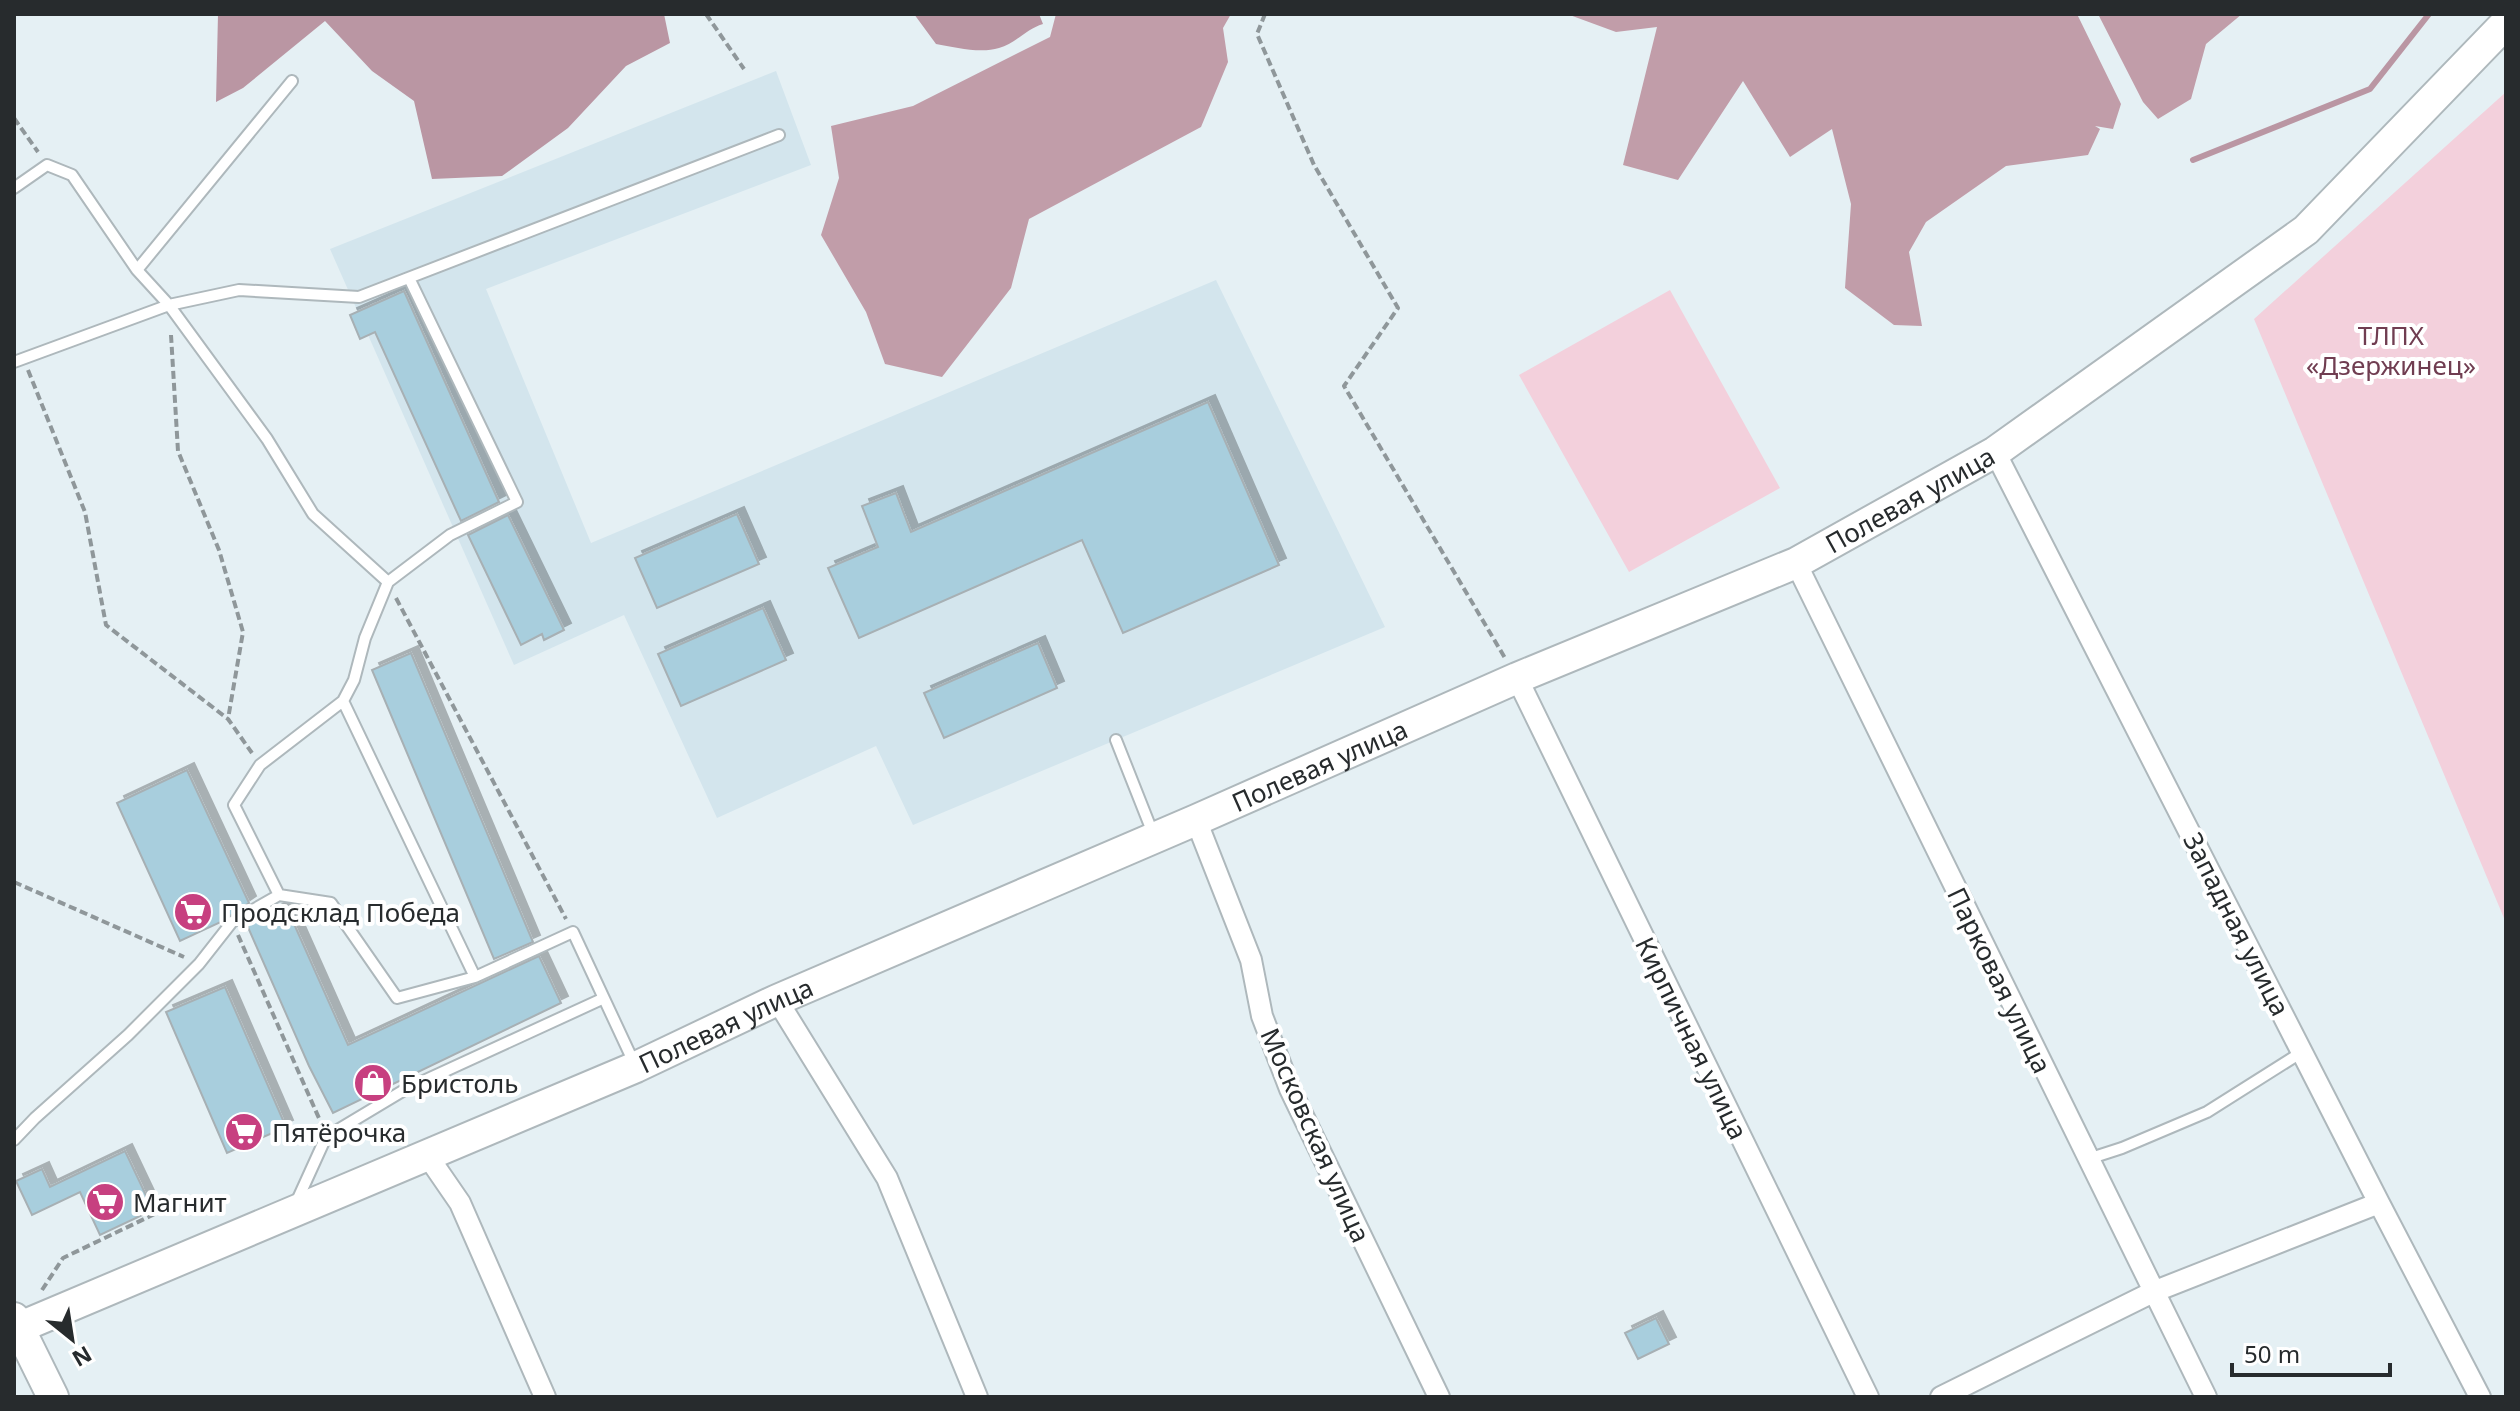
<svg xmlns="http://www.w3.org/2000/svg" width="2520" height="1411" viewBox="0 0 2520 1411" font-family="'Noto Sans',sans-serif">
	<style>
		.built { fill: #d3e5ed }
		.green { fill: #f3d0dc }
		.forest { fill: #c19da9 }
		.water { fill: #ba96a3 }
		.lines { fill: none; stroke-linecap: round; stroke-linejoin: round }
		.stream { stroke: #ba96a3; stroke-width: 6 }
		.building { fill: #a8cedd; stroke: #a7b0b4; stroke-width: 2; filter: url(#shadow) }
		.lane-casing { stroke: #aeb8bc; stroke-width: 14 }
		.street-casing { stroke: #aeb8bc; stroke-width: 24 }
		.secondary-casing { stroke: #aeb8bc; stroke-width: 34 }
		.path { stroke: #8f979a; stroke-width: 4; stroke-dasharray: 8 4; stroke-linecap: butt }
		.lane { stroke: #fff; stroke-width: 10 }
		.street { stroke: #fff; stroke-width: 20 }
		.secondary { stroke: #fff; stroke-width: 30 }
		.labels { text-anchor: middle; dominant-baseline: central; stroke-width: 8; stroke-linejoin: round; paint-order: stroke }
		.park-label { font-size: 26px; fill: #703d51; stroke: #fff }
		.street-label { font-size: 26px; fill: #272b2d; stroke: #fff }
		.poi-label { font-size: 26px; fill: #272b2d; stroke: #fff; text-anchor: start }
	</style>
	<defs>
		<filter id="shadow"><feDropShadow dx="7" dy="-7" stdDeviation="0" flood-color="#0004"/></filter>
	</defs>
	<rect width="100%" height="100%" fill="#e5f0f4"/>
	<path class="built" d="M776 71 811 165 486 289 591 543 1216 280 1385 627 913 825 876 746 717 818 624 615 514 665 330 249Z"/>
	<path class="green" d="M2506 92V923L2254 319Z
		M1670 290 1780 488 1629 572 1519 375Z"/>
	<path class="forest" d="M1056 14H1231L1223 28 1228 62 1201 127 1029 219 1011 288 942 377 885 364 866 312 821 235 839 178 831 126 913 106 1050 37Z
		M1567 14H2077L2121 104 2113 129 2095 126 2100 129 2088 155 2006 166 1926 222 1909 252 1922 326 1894 325 1845 288 1851 204 1832 129 1790 157 1743 81 1678 180 1623 165 1657 27 1616 32Z
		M2098 14H2242L2206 44 2191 99 2158 119 2143 102Z"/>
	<path class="water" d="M218 14H664L670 43 626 66 568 128 502 176 432 179 414 101 372 71 325 21 243 88 216 102Z
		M914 14H1039L1043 24C1026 29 1015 44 999 48 980 54 955 47 936 44Z"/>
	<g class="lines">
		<path class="stream" d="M2193 160 2370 89 2429 14"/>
	</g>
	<path class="building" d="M404 291 499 502 461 521 375 332 360 339 350 315Z
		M1208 402 1279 565 1123 633 1082 540 859 638 828 568 878 547 862 506 896 493 911 532Z
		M737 514 759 564 657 608 635 558Z
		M508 515 564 630 544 640 542 634 521 645 468 535Z
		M763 608 786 660 681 706 658 654Z
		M1038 643 1057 688 944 738 924 693Z
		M411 653 533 942 494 959 372 670Z
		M187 770 249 903 223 921 180 941 117 803Z
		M286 906 348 1045 539 956 561 1003 333 1113 309 1066 247 925Z
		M225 987 286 1127 227 1153 166 1012Z
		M125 1151 153 1210 100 1235 80 1192 32 1215 16 1181 42 1169 50 1187Z
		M1656 1318 1669 1344 1638 1359 1625 1333Z"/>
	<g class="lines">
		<g class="lane-casing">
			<path id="lane" d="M292 81 137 270 169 305 267 439 313 514 388 582
				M14 188 47 165 72 175 137 270
				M14 362 169 305 239 290 359 297 779 135
				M343 701 475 977 573 932 635 1065
				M1116 740 1154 836
				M279 895 331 903 397 998 475 977
				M14 1140 35 1118 128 1035 199 964 232 922 279 895 234 805 260 765 343 701 354 680 365 638 388 582 450 535 517 502 409 278
				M2088 1159 2122 1148 2207 1112 2302 1052
				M296 1203 326 1137 406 1089 602 999"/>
		</g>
		<g class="street-casing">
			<path id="street" d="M1995 452 2379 1203 2480 1397
				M1796 563 2206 1397
				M1517 678 1868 1397
				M1196 820 1251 960 1262 1016 1290 1089 1439 1397
				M777 1000 887 1178 977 1397
				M427 1155 460 1203 545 1397
				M1941 1397 2153 1292 2379 1203"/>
		</g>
		<g class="secondary-casing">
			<g id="secondary">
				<path d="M14 1318 53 1397"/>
				<path id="s1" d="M18 1328 636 1067 777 1000 1196 820 1517 678 1796 563 1995 452 2306 230 2506 23"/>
			</g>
		</g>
		<path class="path" d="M706 14 744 69
			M1265 14 1257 34 1314 165 1398 308 1344 386 1505 658
			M14 118 38 152
			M171 335 178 451 219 550 243 632 228 719
			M28 370 85 512 106 625 228 719 252 753
			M396 598 566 919
			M14 882 184 957
			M238 935 322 1125
			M42 1290 63 1258 163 1210"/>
		<use href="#lane" class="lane"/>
		<use href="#street" class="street"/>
		<use href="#secondary" class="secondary"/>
	</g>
	<defs>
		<g id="supermarket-disc" transform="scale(2)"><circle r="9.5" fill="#c74080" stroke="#fff"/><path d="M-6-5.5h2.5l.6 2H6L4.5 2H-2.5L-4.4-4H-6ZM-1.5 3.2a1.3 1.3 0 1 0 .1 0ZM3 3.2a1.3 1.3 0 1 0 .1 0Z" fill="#fff"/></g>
		<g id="shop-disc" transform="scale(2)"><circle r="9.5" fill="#c74080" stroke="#fff"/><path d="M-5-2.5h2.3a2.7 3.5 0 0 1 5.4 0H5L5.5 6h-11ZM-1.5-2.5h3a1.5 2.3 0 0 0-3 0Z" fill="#fff"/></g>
	</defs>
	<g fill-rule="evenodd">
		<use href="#supermarket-disc" x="193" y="912"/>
		<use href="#shop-disc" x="373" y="1083"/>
		<use href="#supermarket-disc" x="244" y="1132"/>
		<use href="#supermarket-disc" x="105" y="1202"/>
	</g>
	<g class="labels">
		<g class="park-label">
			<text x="2391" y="335">ТЛПХ<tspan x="2391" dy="30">«Дзержинец»</tspan></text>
		</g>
		<g class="street-label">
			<text stroke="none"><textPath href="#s1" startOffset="2066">Полевая улица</textPath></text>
			<text stroke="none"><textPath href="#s1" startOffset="1418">Полевая улица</textPath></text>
			<text transform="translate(2237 924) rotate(63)">Западная улица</text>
			<text transform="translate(2000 980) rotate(64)">Парковая улица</text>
			<text stroke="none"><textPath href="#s1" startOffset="770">Полевая улица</textPath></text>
			<text transform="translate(1692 1038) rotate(64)">Кирпичная улица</text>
			<text transform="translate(1316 1135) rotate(66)">Московская улица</text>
		</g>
		<g class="poi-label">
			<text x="221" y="912">Продсклад Победа</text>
			<text x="401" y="1083">Бристоль</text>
			<text x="272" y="1132">Пятёрочка</text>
			<text x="133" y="1202">Магнит</text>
		</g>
	</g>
	<rect width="2520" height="1411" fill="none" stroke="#272b2d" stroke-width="32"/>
	<g transform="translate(72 1339) rotate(150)" stroke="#ffffff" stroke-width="6" paint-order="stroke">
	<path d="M0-6L14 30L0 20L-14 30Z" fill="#272b2d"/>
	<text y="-12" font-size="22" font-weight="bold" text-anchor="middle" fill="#272b2d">N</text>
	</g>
	<path d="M2232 1363v12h158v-12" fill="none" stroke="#272b2d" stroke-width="4"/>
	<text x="2244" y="1363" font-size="24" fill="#272b2d" stroke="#ffffff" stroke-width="6" paint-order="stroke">50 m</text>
</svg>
